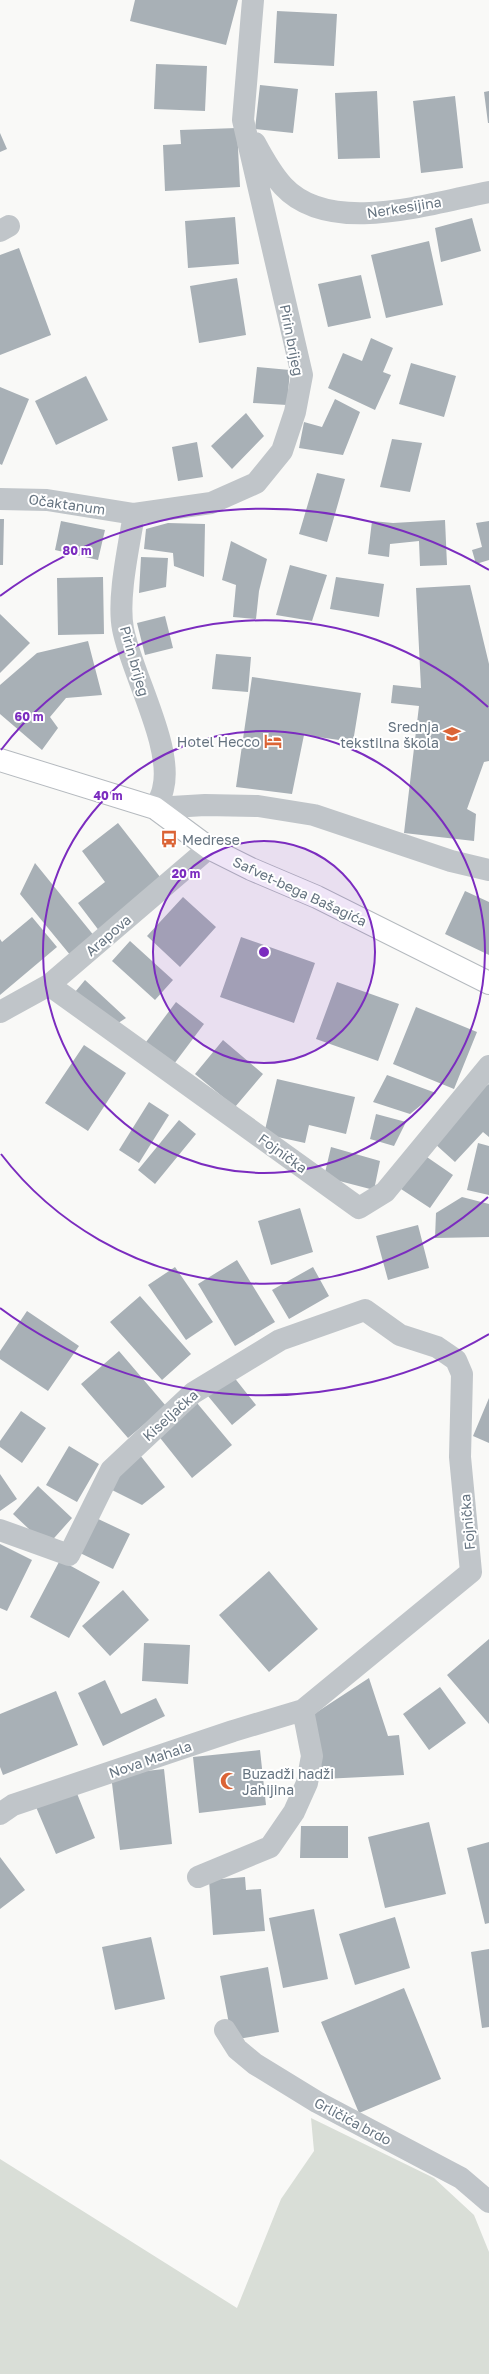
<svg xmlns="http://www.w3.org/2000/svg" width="489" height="2374" viewBox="0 0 489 2374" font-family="'Golos Text',sans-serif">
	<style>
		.green { fill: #d9ded7 }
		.building { fill: #a8b0b6 }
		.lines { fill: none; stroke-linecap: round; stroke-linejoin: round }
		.secondary-casing { stroke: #b5babf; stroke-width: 24 }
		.street { stroke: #c0c5c9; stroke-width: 22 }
		.secondary { stroke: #fff; stroke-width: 22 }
		.ring { fill: none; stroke: #7b2cbf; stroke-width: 2 }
		.labels { text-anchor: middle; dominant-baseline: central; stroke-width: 4; stroke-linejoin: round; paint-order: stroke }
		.street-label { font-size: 14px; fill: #667481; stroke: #fff }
		.poi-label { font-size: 14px; fill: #667481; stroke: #fff; text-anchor: end }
		.centre { fill: #7b2cbf; stroke: #fff; stroke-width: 2 }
		.ring-label { font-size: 12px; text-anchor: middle; font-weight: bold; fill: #7b2cbf; stroke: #fff; stroke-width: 4; stroke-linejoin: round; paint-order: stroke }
	</style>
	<rect width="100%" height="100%" fill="#f9f9f7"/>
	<path class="green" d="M311 2118 434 2178 474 2215 489 2252V2374H0V2159L237 2308 281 2199 314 2151Z"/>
	<path class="building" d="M135 0H238L226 45 130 21Z
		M277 11 337 14 334 66 274 63Z
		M156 64 207 66 205 111 154 109Z
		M260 85 298 89 293 133 255 129Z
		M377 91 380 158 338 159 335 93Z
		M489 91V123H488L484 92Z
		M455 96 463 168 421 173 413 101Z
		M237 128 240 187 165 191 163 145 181 144 180 130Z
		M0 133 7 149 0 152Z
		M235 217 239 264 188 268 185 221Z
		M472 218 481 251 441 262 435 228Z
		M429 241 443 305 386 318 371 255Z
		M19 248 51 335 0 355V255Z
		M361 275 371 318 328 327 318 284Z
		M237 278 246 335 199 343 190 286Z
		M371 338 393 348 383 372 391 375 375 410 328 388 343 353 362 361Z
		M411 363 456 376 444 417 399 404Z
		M257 367 290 370 287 405 253 403Z
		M86 376 108 420 56 445 35 401Z
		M0 387 29 399 2 465 0 464Z
		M335 399 360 412 343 455 299 448 304 422 322 427Z
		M246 413 264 436 232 469 211 446Z
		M392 439 422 443 410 492 380 487Z
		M197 442 203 477 178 481 172 447Z
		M317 473 345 479 327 542 299 534Z
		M0 519H4L3 565H0Z
		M445 520 447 565 420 566 419 541 390 544 389 557 368 554 372 521 393 523Z
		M61 521 105 530 98 560 55 550Z
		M489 521V560L476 564 472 550 482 547 476 523Z
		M168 523 205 524 204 577 174 566 173 553 144 549 146 529Z
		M231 541 267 559 259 591 256 619 233 617 236 585 222 580Z
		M141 557 168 558 166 587 139 593Z
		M290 565 327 575 312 621 276 615Z
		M103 577 104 634 58 635 57 578Z
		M336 577 384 584 379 617 330 609Z
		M470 585 489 664V761L484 762 467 809 476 814 474 841 404 833 419 706 391 703 393 685 421 688 416 588Z
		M0 614 30 643 0 673Z
		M165 616 173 648 145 655 137 623Z
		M88 641 102 695 66 698 50 717 58 728 42 750 0 714V685L37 653Z
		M216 654 251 657 248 692 212 689Z
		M252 677 361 693 353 742 304 735 292 794 236 787Z
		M118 823 164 882 100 932 78 903 105 882 82 851Z
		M35 863 95 937 71 956 20 894Z
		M465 891 489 902V955L445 934Z
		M183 897 216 927 180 967 147 936Z
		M32 917 57 947 0 995V939L2 942Z
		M241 937 315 963 294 1023 220 997Z
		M130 941 173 980 155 1000 112 961Z
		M85 980 126 1018 112 1027 75 992Z
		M337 982 399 1004 378 1061 316 1039Z
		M176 1002 204 1024 171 1068 143 1046Z
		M416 1007 477 1032 454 1089 393 1064Z
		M223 1040 263 1074 235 1107 195 1074Z
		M84 1045 126 1073 88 1131 45 1103Z
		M387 1075 436 1093 410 1114 373 1102Z
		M277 1079 355 1097 346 1134 309 1125 305 1143 264 1134Z
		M489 1084V1137L483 1132 455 1162 434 1143 465 1100Z
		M149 1102 169 1115 139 1163 119 1150Z
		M376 1114 406 1122 394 1146 370 1139Z
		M179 1120 196 1134 155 1184 138 1170Z
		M478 1143 489 1146V1195L467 1190Z
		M331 1147 380 1161 374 1190 324 1177Z
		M424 1155 453 1175 430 1208 401 1189Z
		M462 1197 489 1204V1237L435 1238 436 1213Z
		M300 1208 313 1252 271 1265 258 1221Z
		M418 1225 429 1268 388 1280 376 1236Z
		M237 1260 275 1322 235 1346 198 1284Z
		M175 1267 213 1322 186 1340 148 1285Z
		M313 1267 329 1296 289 1319 272 1290Z
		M140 1296 191 1354 162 1380 110 1322Z
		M27 1311 79 1346 48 1391 0 1359V1351Z
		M119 1351 166 1406 128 1438 81 1384Z
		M233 1376 256 1405 232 1425 208 1396Z
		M489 1398V1443L473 1436Z
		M197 1403 232 1445 192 1478 157 1434Z
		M21 1411 46 1428 22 1463 0 1447V1441Z
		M69 1446 99 1464 77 1502 46 1485Z
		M140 1455 165 1487 142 1505 108 1488Z
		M0 1474 17 1499 0 1511Z
		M38 1486 72 1518 47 1546 13 1514Z
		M94 1517 130 1534 113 1569 78 1552Z
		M0 1544 32 1560 7 1611 0 1608Z
		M60 1560 100 1582 69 1638 30 1617Z
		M269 1571 318 1629 269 1672 219 1615Z
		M123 1590 149 1620 110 1656 82 1626Z
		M489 1639V1724L447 1675Z
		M144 1643 190 1645 188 1684 142 1681Z
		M369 1678 388 1736 399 1735 404 1775 323 1779 314 1714Z
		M105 1680 121 1714 156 1698 165 1716 103 1746 78 1693Z
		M440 1687 466 1723 429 1750 403 1714Z
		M56 1691 78 1745 3 1775 0 1767V1714Z
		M260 1750 266 1805 199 1813 193 1757Z
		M164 1769 172 1844 120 1850 111 1775Z
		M76 1791 95 1838 56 1854 36 1807Z
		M429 1822 446 1894 385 1908 368 1837Z
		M301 1826H348V1858H300Z
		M489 1842V1923L485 1924 467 1848Z
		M0 1857 25 1890 0 1909Z
		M245 1877 246 1890 261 1889 265 1931 213 1935 209 1880Z
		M314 1909 328 1979 283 1988 269 1918Z
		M395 1917 410 1968 355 1985 339 1934Z
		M151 1937 165 1999 115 2010 102 1947Z
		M489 1949V2027L482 2028 471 1952Z
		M268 1967 279 2032 232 2040 220 1976Z
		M404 1988 441 2079 359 2113 321 2022Z"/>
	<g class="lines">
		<g class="secondary-casing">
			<path id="secondary" d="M0 760 155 808 209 848 251 869 317 897 489 983"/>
		</g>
		<path class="street" d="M253 0 243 120 302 375 295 412 282 451 256 483 211 503 134 514C129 546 117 598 123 629 131 672 174 747 163 789 162 795 158 802 155 808L205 805 258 806 314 815 451 861 489 870
			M255 143C263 158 272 174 283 186 330 237 431 203 489 192
			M0 231 9 226
			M0 499 47 500 134 514
			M49 985 359 1208 385 1192 489 1066
			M0 1012 49 985 209 848
			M0 1530 69 1555 111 1470 193 1393 280 1340 365 1310 400 1335 437 1347 456 1360 462 1374 460 1457 471 1572
			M0 1814 13 1805 233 1731 303 1710 471 1572
			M198 1877 270 1847 294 1812 307 1783 312 1756 303 1710
			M225 2030 237 2049 255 2064 317 2102 461 2178 489 2202"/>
		<use href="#secondary" class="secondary"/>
	</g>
	<circle cx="264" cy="952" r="111" fill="#7b2cbf" fill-opacity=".12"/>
	<g class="ring">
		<circle cx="264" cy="952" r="111"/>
		<circle cx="264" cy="952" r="221"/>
		<path d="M488 1197A332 332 0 0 1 1 1154M1 750A332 332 0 0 1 488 707"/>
		<path d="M489 1334A443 443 0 0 1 0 1308M0 596A443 443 0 0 1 489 570"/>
	</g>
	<defs>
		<g id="school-bare" transform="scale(1.38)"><path d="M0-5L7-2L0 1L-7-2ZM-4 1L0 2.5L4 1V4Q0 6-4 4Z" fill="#db6436" stroke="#fff" stroke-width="2.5" paint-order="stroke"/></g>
		<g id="hotel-bare" transform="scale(1.38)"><path d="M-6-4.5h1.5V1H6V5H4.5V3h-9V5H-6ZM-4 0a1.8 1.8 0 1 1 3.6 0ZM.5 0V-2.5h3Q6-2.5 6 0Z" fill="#db6436" stroke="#fff" stroke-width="2.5" paint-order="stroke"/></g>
		<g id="bus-bare" transform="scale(1.38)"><path d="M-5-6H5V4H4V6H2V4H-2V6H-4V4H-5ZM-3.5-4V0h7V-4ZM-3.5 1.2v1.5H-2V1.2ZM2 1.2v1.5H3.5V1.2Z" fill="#db6436" stroke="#fff" stroke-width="2.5" paint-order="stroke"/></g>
		<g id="mosque-bare" transform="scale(1.38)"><path d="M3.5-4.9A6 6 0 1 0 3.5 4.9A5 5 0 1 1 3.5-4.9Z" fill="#db6436" stroke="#fff" stroke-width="2.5" paint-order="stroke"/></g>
	</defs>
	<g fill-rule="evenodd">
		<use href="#school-bare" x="452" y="734"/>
		<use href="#hotel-bare" x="273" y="741"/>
		<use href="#bus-bare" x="169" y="839"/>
		<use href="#mosque-bare" x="229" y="1781"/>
	</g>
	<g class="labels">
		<g class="street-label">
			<text transform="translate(404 207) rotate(-9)">Nerkesijina</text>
			<text transform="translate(292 340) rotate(79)">Pirin brijeg</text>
			<text transform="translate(67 504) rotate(8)">Očaktanum</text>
			<text transform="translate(135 661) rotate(74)">Pirin brijeg</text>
			<text transform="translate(300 891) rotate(25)">Safvet-bega Bašagića</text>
			<text transform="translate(108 935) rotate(-41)">Arapova</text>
			<text transform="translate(283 1153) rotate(36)">Fojnička</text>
			<text transform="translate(170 1415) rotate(-42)">Kiseljačka</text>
			<text transform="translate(467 1522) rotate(-95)">Fojnička</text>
			<text transform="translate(150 1759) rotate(-19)">Nova Mahala</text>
			<text transform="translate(353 2121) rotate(28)">Grličića brdo</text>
		</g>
		<g class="poi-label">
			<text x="439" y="726">Srednja<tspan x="439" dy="16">tekstilna škola</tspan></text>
			<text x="260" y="741">Hotel Hecco</text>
			<text x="182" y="839" text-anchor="start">Medrese</text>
			<text x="242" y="1773" text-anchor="start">Buzadži hadži<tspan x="242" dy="16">Jahijina</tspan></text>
		</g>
	</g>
	<circle cx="264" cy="952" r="6" class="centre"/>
	<g class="ring-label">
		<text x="77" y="555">80 m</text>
		<text x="29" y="721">60 m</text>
		<text x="108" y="800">40 m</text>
		<text x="186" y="878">20 m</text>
	</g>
</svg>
